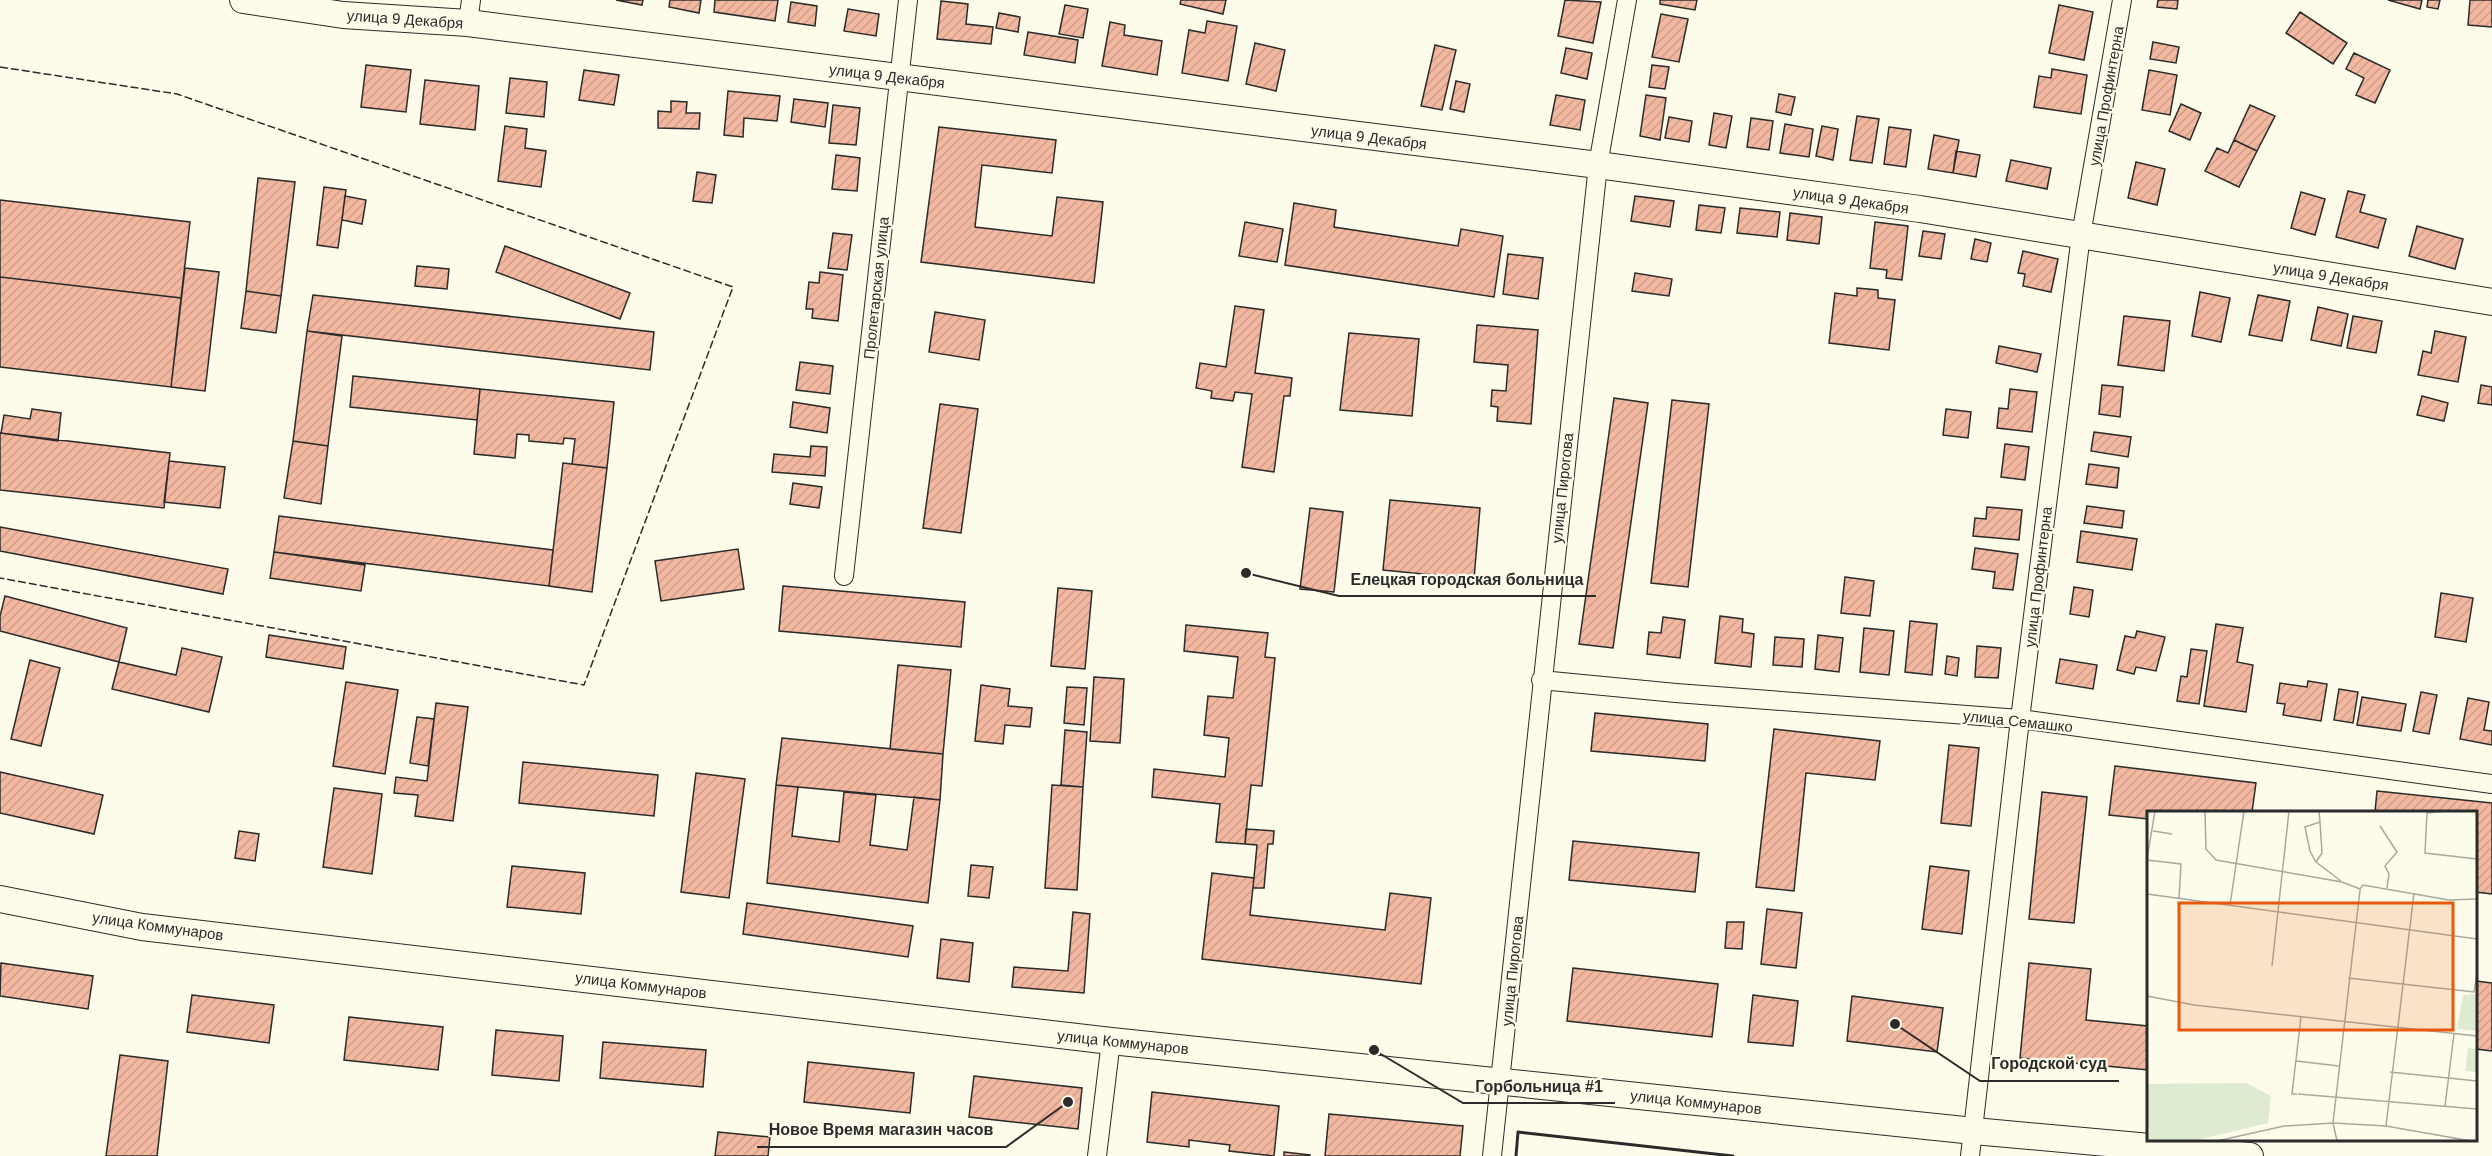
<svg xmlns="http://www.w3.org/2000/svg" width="2492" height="1156" viewBox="0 0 2492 1156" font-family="Arial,sans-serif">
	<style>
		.building { fill: url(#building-hatch); stroke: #2b2b2b; stroke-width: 1.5 }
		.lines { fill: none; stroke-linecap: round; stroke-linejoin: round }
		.street-casing { stroke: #2b2b2b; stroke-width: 20 }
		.secondary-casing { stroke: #2b2b2b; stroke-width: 28 }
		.street { stroke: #fdfbea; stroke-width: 18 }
		.secondary { stroke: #fdfbea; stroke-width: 26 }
		.fence { stroke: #2b2b2b; stroke-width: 1.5; stroke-dasharray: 8 3; stroke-linecap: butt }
		.wall { stroke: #2b2b2b; stroke-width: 3 }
		.labels { text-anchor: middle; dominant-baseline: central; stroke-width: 4.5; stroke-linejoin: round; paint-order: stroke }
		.street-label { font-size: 15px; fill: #2b2b2b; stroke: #fdfbea }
		.inset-road { fill: none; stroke: #a9a89e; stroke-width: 1.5 }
		.view { fill: #e8590c; fill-opacity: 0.15; stroke: #e8590c; stroke-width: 3 }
		.inset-edge { fill: none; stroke: #2b2b2b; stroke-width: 3 }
		.leader { fill: none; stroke: #2b2b2b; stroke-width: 2 }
		.callout-dot { fill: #2b2b2b; stroke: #fdfbea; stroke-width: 2 }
		.callout-label { font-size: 16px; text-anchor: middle; font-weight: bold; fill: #2b2b2b; stroke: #fdfbea; stroke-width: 4.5; stroke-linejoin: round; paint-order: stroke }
	</style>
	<defs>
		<pattern id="building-hatch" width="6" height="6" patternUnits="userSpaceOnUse" patternTransform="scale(1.5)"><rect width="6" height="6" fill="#f2b8a0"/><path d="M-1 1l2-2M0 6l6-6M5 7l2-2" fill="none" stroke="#d09e8a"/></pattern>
	</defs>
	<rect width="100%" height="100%" fill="#fdfbea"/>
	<path class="building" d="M616 0H643L642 5Z
		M670 0H701L699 13 669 7Z
		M715 0H778L775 21 714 12Z
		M1181 0H1226L1223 14 1180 4Z
		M1565 0 1601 2 1593 43 1558 36Z
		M1660 0H1697L1695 10 1660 4Z
		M2158 0H2178L2177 9 2157 7Z
		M2388 0H2422L2420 9Z
		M2428 0H2440L2438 9 2427 7Z
		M2470 0H2492V27L2468 25Z
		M941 1 968 4 966 24 993 27 991 44 937 39Z
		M791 2 817 6 815 26 788 22Z
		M1065 5 1088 9 1083 38 1059 34Z
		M2059 5 2093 12 2084 60 2049 53Z
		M848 9 879 14 876 36 844 31Z
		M2300 12 2347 43 2333 64 2286 33Z
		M999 13 1020 17 1018 32 996 28Z
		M1661 14 1688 19 1679 62 1652 57Z
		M1207 21 1237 26 1228 81 1182 73 1189 30 1205 33Z
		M1110 22 1125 25 1124 35 1162 41 1157 75 1102 66Z
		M1028 32 1078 40 1075 63 1024 55Z
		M2153 42 2179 47 2176 63 2150 59Z
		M1255 43 1285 50 1276 91 1246 84Z
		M1435 45 1456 50 1442 110 1421 106Z
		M1566 48 1592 53 1587 79 1561 73Z
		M2354 53 2390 70 2375 103 2356 95 2364 78 2346 69Z
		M366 65 411 70 406 112 361 107Z
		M1652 65 1669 67 1665 89 1649 87Z
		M2052 69 2087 75 2081 114 2034 107 2039 76 2051 78Z
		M584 70 619 75 614 105 579 100Z
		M2149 70 2177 75 2170 115 2142 110Z
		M510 78 547 82 544 117 506 113Z
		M425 80 479 86 475 130 420 124Z
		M1456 81 1470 84 1464 112 1450 109Z
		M728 91 780 96 777 121 744 118 743 137 724 135Z
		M1779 94 1795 97 1791 115 1776 112Z
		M1556 95 1585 100 1580 130 1550 125Z
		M1646 95 1666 98 1660 140 1640 136Z
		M794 99 828 103 825 127 791 122Z
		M671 101 687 102 686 113H700L699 129 658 128V111L671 112Z
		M2181 104 2201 113 2190 140 2169 131Z
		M833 105 860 108 856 145 829 143Z
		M2250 105 2275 116 2257 151 2234 140Z
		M1714 113 1732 116 1726 148 1709 145Z
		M1857 116 1879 119 1872 163 1850 160Z
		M1669 117 1692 121 1689 142 1665 138Z
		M1751 118 1773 121 1769 150 1747 147Z
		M1785 124 1813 129 1809 157 1780 153Z
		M505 126 527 129 525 148 546 151 541 187 498 181Z
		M1822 126 1838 129 1833 160 1816 156Z
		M939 127 1056 140 1052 173 982 165 975 227 1052 236 1057 197 1103 202 1094 283 921 262Z
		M1889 127 1911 130 1906 167 1884 164Z
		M1934 135 1959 140 1953 173 1928 169Z
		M2234 140 2257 151 2239 187 2205 171 2217 148 2228 153Z
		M1956 151 1980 155 1976 177 1953 173Z
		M836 155 860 158 857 191 832 189Z
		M2011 160 2051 168 2047 189 2006 181Z
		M2136 162 2165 169 2157 205 2128 198Z
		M697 172 716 175 712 203 693 201Z
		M258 178 295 182 281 296 246 291Z
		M324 187 346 190 338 248 317 245Z
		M2348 191 2365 195 2360 212 2386 219 2378 248 2336 237Z
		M2301 192 2325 199 2315 235 2291 228Z
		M345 196 366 200 362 224 342 220Z
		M1635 196 1674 201 1670 227 1631 221Z
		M0 200 190 222 181 298 0 277Z
		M1294 203 1336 210 1334 227 1458 246 1461 229 1503 236 1494 297 1285 265Z
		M1699 205 1725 208 1721 233 1696 230Z
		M1740 208 1780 212 1777 237 1737 233Z
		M1790 213 1822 217 1819 244 1787 240Z
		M1245 222 1283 229 1277 262 1239 256Z
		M1875 222 1908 226 1902 280 1886 278 1887 270 1870 268Z
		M2417 226 2463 239 2455 269 2409 256Z
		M1923 231 1945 234 1941 259 1919 256Z
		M833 233 852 235 847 270 828 268Z
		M1975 239 1991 243 1987 262 1971 259Z
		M505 246 630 293 620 319 496 272Z
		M2023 251 2058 259 2051 292 2023 286 2025 274 2018 273Z
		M1508 254 1543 258 1538 299 1503 294Z
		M417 266 449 269 447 289 415 286Z
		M185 268 219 272 205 391 171 387Z
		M820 272 843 275 838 321 812 318 813 309H806L809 282 819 283Z
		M1635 273 1672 279 1669 296 1632 291Z
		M0 277 181 298 171 387 0 367Z
		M1857 288 1878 290V298L1895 300 1889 350 1829 343 1835 293 1857 296Z
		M246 291 281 296 276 333 241 328Z
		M2200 292 2230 298 2221 342 2192 336Z
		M313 295 654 332 650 370 307 331Z
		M2258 295 2290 301 2282 341 2249 335Z
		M1235 306 1264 310 1255 373 1292 378 1290 396H1284L1274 472 1242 467 1252 394 1235 392 1233 401 1211 398 1212 391 1196 388 1200 363 1226 367Z
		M2318 307 2348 314 2341 346 2311 340Z
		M935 312 985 320 979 360 929 352Z
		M2124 316 2170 321 2164 371 2118 365Z
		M2353 316 2382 321 2376 353 2347 348Z
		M1477 325 1538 330 1531 424 1497 421 1498 407 1491 406 1492 390 1506 391 1508 365 1474 362Z
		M307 331 342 336 328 446 293 441Z
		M2435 331 2466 337 2458 382 2418 375 2423 351 2431 353Z
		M1349 333 1419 339 1412 416 1340 410Z
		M1999 346 2041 354 2037 372 1996 363Z
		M800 362 833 366 830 394 796 390Z
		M353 376 480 389 477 420 350 407Z
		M2102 385 2123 387 2120 417 2099 414Z
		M2481 385 2492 387V405L2478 403Z
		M480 389 614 402 607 468 572 464 575 439 564 438 563 444 529 441V435L517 434 515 458 474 454Z
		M2010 389 2037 392 2032 432 1997 428 1999 408 2008 409Z
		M2422 396 2448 403 2444 421 2417 415Z
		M1614 398 1648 403 1613 648 1579 644Z
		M1672 400 1709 404 1688 587 1651 583Z
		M793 402 830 408 827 433 790 427Z
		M940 404 978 409 961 533 923 528Z
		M32 409 61 413 58 441 1 433 4 415 30 419Z
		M1946 409 1971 412 1968 438 1943 435Z
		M2094 432 2131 437 2128 457 2091 451Z
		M0 433 170 453 164 508 0 490Z
		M293 441 328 446 321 504 284 498Z
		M2005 444 2029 447 2025 480 2001 477Z
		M811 446 827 447 825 476 772 472 774 454 810 457Z
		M169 461 225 467 220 508 164 502Z
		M563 463 607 468 592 592 549 586Z
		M2089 464 2119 468 2117 488 2086 484Z
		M793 483 822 487 819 508 790 504Z
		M1390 500 1480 508 1474 579 1383 570Z
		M2087 506 2124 511 2122 528 2084 523Z
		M1987 507 2022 510 2019 540 1973 536 1975 518 1986 519Z
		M1310 508 1343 512 1334 592 1300 589Z
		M279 516 553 550 549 586 274 552Z
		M0 527 228 569 223 594 0 551Z
		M2081 531 2137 539 2132 570 2077 562Z
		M1975 548 2018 554 2013 590 1993 588 1995 572 1972 569Z
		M738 549 744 589 661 601 655 561Z
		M274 552 365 565 361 591 270 578Z
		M1845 577 1874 581 1870 616 1841 613Z
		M783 586 965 602 961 647 779 631Z
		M2074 587 2093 590 2089 617 2070 614Z
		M1058 588 1092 591 1085 669 1051 666Z
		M2441 593 2473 598 2466 642 2435 637Z
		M5 596 127 628 119 662 0 631V616Z
		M1720 616 1743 619 1742 632 1754 634 1751 667 1715 663Z
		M1663 617 1685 620 1680 658 1647 654 1649 632 1661 633Z
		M1910 621 1937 624 1932 675 1905 672Z
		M2216 624 2243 628 2237 662 2253 665 2246 712 2204 706Z
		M1186 625 1268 633 1265 657 1275 658 1262 786 1251 785 1245 844 1216 842 1220 804 1152 797 1154 769 1225 777 1229 738 1204 735 1208 696 1233 698 1238 657 1184 651Z
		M1864 628 1894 631 1889 675 1860 672Z
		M2137 631 2165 637 2156 671 2136 667 2134 674 2117 670 2125 636 2135 638Z
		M269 635 346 647 343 669 266 657Z
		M1818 635 1843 638 1839 672 1815 669Z
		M1775 637 1804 639 1802 667 1773 665Z
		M1977 646 2001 648 1998 678 1975 677Z
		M182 648 222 657 209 712 112 689 119 662 176 675Z
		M2191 649 2207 651 2199 704 2177 701 2181 676 2187 677Z
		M1947 656 1959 658 1957 676 1945 674Z
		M2060 659 2097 665 2093 689 2056 683Z
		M30 660 60 668 41 746 11 739Z
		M898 665 951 670 943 754 890 749Z
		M1094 677 1124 679 1120 743 1090 741Z
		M2308 681 2327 684 2321 721 2283 715 2285 704 2277 703 2280 683 2307 687Z
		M346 682 398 690 385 774 333 766Z
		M981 685 1010 689 1008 706 1032 708 1030 727 1005 725 1003 744 975 741Z
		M1067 687 1087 688 1084 725 1064 723Z
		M2339 689 2358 692 2353 723 2334 720Z
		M2421 692 2437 695 2429 734 2413 731Z
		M2362 697 2406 704 2401 731 2357 725Z
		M2468 698 2489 702 2484 730 2492 731V745L2460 739Z
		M436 703 468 707 453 821 415 816 418 795 394 793 396 777 427 781Z
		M1595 713 1708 724 1705 761 1591 751Z
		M417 717 434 719 428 766 410 763Z
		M1774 729 1880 741 1875 780 1806 773 1794 891 1756 887Z
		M1065 730 1087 732 1083 787 1061 785Z
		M782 738 943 754 940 800 776 785Z
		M1949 745 1979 748 1971 826 1941 823Z
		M523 762 658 775 654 816 519 803Z
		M2115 766 2256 783 2252 812H2148V819L2109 815Z
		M0 772 103 795 94 834 0 813Z
		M696 773 745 779 729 898 681 892Z
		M776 785 798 787 792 836 839 842 844 792 876 795 870 845 907 850 914 797 940 800 928 903 767 883Z
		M1052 785 1083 787 1077 890 1045 888Z
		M334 788 382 794 372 874 323 867Z
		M2377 791 2492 803V894L2476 892V812H2375Z
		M2042 792 2087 797 2074 923 2029 919Z
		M1246 829 1274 831 1273 844H1268L1264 888H1253L1257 845 1245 844Z
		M239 831 259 834 255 861 235 858Z
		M1573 841 1699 853 1695 892 1569 880Z
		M971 865 993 867 989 898 968 896Z
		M512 866 585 873 581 914 507 907Z
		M1930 866 1969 871 1962 934 1922 929Z
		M1212 873 1254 878 1250 915 1385 930 1390 893 1431 898 1421 984 1202 959Z
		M747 903 913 926 908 957 743 934Z
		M1767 909 1802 913 1796 968 1761 964Z
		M1073 912 1090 914 1084 993 1012 987 1014 967 1068 971Z
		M1727 922H1744L1742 949 1725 948Z
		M941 939 973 943 969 982 937 978Z
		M1 963 93 976 88 1009 0 996Z
		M2029 963 2091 969 2086 1020 2148 1026V1070L2020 1058Z
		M1573 968 1718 984 1712 1037 1567 1021Z
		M2476 981 2492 983V1051L2476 1049Z
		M192 995 274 1005 269 1043 187 1032Z
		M1753 995 1798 1001 1793 1046 1748 1042Z
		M1852 996 1943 1008 1937 1052 1847 1041Z
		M349 1017 443 1027 438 1070 344 1060Z
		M496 1030 563 1036 559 1081 492 1075Z
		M603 1042 706 1050 703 1087 600 1078Z
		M120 1055 168 1061 157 1156H106Z
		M808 1062 914 1073 910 1113 804 1102Z
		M974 1076 1082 1088 1078 1129 969 1117Z
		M1152 1092 1279 1106 1274 1156 1229 1151 1230 1145 1189 1140V1147L1147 1142Z
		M1329 1114 1463 1126 1460 1156H1325Z
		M718 1132 770 1137 768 1156H715Z
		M1284 1152 1310 1155V1156H1284Z"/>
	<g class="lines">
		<g class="street-casing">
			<path id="street" d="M468 23 471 0
				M844 576 908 0
				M1541 680 1676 693 2020 719 2492 784
				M1097 1156 1111 1041
				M1492 1156 1598 165 1627 0
				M1970 1156 2020 719 2081 235 2122 0"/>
		</g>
		<g class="secondary-casing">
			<path id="secondary" d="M243 0 343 15 468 23 1598 165 1920 209 2492 302
				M0 899 142 927 1111 1041 1974 1131 2250 1156"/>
		</g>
		<use href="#street" class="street"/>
		<use href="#secondary" class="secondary"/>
		<path class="fence" d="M0 67 177 94 733 287 584 685 0 578"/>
		<path class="wall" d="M1516 1156 1518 1132 1733 1156"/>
	</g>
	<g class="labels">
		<g class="street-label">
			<text transform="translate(405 19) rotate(4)">улица 9 Декабря</text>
			<text transform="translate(887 76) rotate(7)">улица 9 Декабря</text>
			<text transform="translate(2106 96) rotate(-80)">улица Профинтерна</text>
			<text transform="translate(1369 137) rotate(7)">улица 9 Декабря</text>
			<text transform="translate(1851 200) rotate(8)">улица 9 Декабря</text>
			<text transform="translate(2331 276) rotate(9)">улица 9 Декабря</text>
			<text transform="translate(876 288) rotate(-84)">Пролетарская улица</text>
			<text transform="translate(1562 488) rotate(-84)">улица Пирогова</text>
			<text transform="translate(2038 577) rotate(-83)">улица Профинтерна</text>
			<text transform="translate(2018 721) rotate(6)">улица Семашко</text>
			<text transform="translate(158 926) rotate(8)">улица Коммунаров</text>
			<text transform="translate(1512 971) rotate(-84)">улица Пирогова</text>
			<text transform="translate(641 985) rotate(7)">улица Коммунаров</text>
			<text transform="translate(1123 1042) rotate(6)">улица Коммунаров</text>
			<text transform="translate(1696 1102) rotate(6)">улица Коммунаров</text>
		</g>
	</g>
	<g transform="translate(2147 811)">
		<rect width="330" height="330" fill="#fdfbea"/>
		<path d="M99 272 124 285 121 312 46 330H0V273Z" fill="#deebd1"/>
		<path d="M330 183V220L310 218 316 184ZM321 237 330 238V261L318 260Z" fill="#deebd1"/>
		<path class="inset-road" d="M58 0 59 38 69 49 195 71 213 78 216 74 302 89 330 88M172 0 173 11 158 16 163 40 169 51 194 70M299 0 280 2 278 42 330 48M233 15 250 41 238 55 242 63 240 77M6 20 25 23M0 48 8 0M0 49 34 53 32 88M169 51 175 42 173 11M0 83 330 128M83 94 97 0M125 155 142 0M201 167 327 181 330 163M0 185 47 194 330 225M149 250 192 255M243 261 330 270M150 283H145L154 206M151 283 330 298M298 295 307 223M239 315 267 82M70 330 137 315 186 312 239 315 324 330M190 330 186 312 213 79"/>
		<path class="view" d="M32 92H306V219H32Z"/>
		<rect width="330" height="330" class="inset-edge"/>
	</g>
	<path class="leader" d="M1246 573L1339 596H1596M1895 1024L1980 1081H2119M1374 1050L1463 1103H1615M1068 1102L1006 1147H757"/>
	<g class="callout-dot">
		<circle cx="1246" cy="573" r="6"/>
		<circle cx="1895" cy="1024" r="6"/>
		<circle cx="1374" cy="1050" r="6"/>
		<circle cx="1068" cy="1102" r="6"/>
	</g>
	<g class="callout-label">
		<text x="1467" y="585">Елецкая городская больница</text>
		<text x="2049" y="1069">Городской суд</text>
		<text x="1539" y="1092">Горбольница #1</text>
		<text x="881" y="1135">Новое Время магазин часов</text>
	</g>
</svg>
